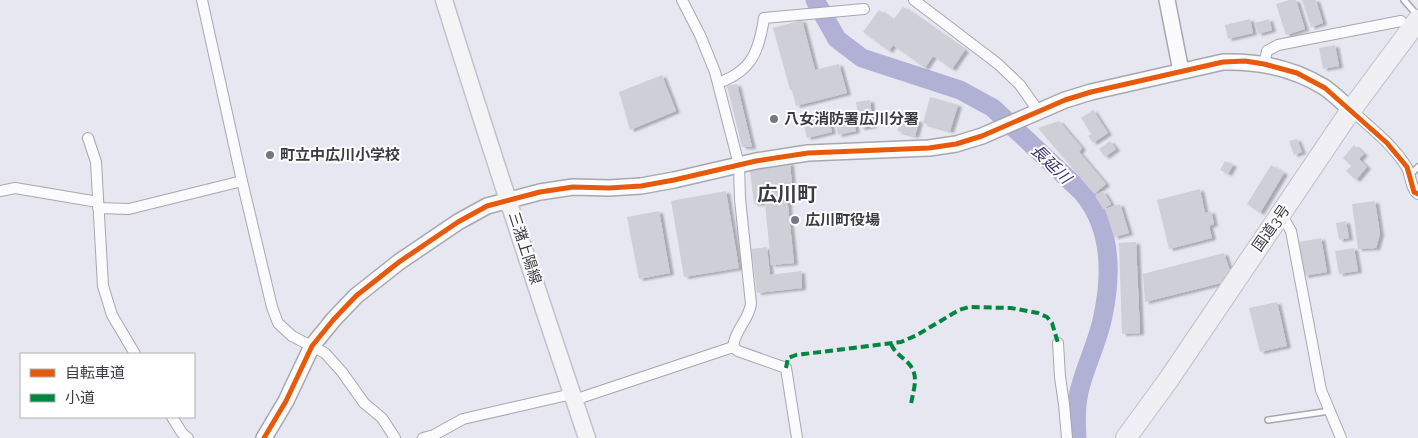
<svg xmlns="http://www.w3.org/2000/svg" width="1418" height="438" viewBox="0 0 1418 438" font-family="Raleway,'Noto Sans JP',sans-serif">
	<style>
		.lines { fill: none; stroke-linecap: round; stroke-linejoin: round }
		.river { stroke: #b1b0d5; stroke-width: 19 }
		.building { fill: #cfcfd8; filter: url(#shadow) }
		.lane-casing { stroke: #a7a7af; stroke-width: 8 }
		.street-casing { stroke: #a7a7af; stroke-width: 12 }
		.secondary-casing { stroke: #a7a7af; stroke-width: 18 }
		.primary-casing { stroke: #c1c0cb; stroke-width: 19 }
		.highway-casing { stroke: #c1c0cb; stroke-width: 22 }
		.lane { stroke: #fbfbfd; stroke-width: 5 }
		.street { stroke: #fbfbfd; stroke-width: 10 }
		.secondary { stroke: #fbfbfd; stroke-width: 15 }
		.primary { stroke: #f4f4f7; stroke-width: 16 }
		.highway { stroke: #efeff4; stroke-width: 20 }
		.quiet { stroke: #00873e; stroke-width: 4; stroke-dasharray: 8 4; stroke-linecap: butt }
		.cycleway-casing { stroke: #fff; stroke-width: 8 }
		.cycleway { stroke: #e8590c; stroke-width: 5 }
		.poi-dot { fill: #777780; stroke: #fff; stroke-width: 2 }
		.labels { text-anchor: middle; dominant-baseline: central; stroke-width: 4; stroke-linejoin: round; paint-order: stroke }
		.poi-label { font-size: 15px; font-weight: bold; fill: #3b3b42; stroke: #fff; text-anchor: start }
		.street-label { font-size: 15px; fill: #3b3b42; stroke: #fff }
		.water-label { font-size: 16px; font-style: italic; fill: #362e6a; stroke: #fff }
		.district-label { font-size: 20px; font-weight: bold; fill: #3b3b42; stroke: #fff }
	</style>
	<defs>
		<filter id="shadow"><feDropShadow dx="4" dy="2" stdDeviation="1" flood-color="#0004"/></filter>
	</defs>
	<rect width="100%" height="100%" fill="#e7e7f2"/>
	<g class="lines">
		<path class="river" d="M815 0 837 39 862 58 960 90 993 108 1082 192C1112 227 1112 273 1103 316 1098 342 1085 366 1079 392 1076 406 1076 424 1077 438"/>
	</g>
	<path class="building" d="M1289 0H1296L1305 29 1286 35 1276 4Z
		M1302 0H1316L1323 23 1311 27Z
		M903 7 965 50 952 69 933 56 925 68 893 45 889 51 863 32 879 10 893 20Z
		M1250 19 1253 33 1228 39 1225 25Z
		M1269 19 1272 30 1258 34 1255 23Z
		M802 20 815 70 839 64 847 93 796 106 792 90H790L773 28Z
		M1335 45 1339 66 1323 69 1319 48Z
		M662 75 676 111 630 130 619 92Z
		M737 84 752 147H742L727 86Z
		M930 97 958 105 950 131 923 123Z
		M870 100 873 126 860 128 856 102Z
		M1093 110 1108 133 1093 143 1088 136 1091 134 1081 118Z
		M827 112 832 132 807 138 802 118Z
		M902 116 919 121 915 136 897 131Z
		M853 117 856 131 838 135 835 120Z
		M1059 121 1082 148 1079 152 1106 184 1094 194 1038 128Z
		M1297 139 1302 152 1294 155 1289 141Z
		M1110 141 1116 149 1105 157 1099 149Z
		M1354 145 1364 154 1359 159 1367 167 1356 180 1346 171 1351 166 1343 158Z
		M1225 161 1233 165 1228 174 1220 170Z
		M790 163 793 196H787L794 263 771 265 765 203 754 204 750 171 770 165Z
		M1271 165 1284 173 1260 213 1247 204Z
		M1200 189 1205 213 1211 211 1214 224 1209 226 1212 238 1169 249 1157 200Z
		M726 191 739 268 684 277 671 201Z
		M1103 191 1111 204 1103 209 1095 196Z
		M1375 201 1380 234 1376 248 1358 249 1352 204Z
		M1120 204 1129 233 1114 237 1105 209Z
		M659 211 670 273 639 279 627 217Z
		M1346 221 1349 238 1339 240 1336 223Z
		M1321 238 1327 272 1304 276 1299 242Z
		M1136 242 1140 333 1122 334 1119 243Z
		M767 247 770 275 801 271 802 288 757 293 751 249Z
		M1354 248 1358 271 1339 274 1335 251Z
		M1224 253 1230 271 1221 283 1145 302 1143 274Z
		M1277 302 1287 346 1260 352 1249 308Z"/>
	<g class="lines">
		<g class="lane-casing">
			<path id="lane" d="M1404 0 1418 16
				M1410 175 1418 167
				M1268 420 1330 411"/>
		</g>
		<g class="street-casing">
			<path id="street" d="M202 0 242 181 272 307 278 323 292 336 325 353 342 372 364 403 382 418 395 438
				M682 0 700 35 715 72 739 165 740 199 751 304C748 322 735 329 733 347
				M914 0 998 64 1020 85 1039 112
				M1264 64 1267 51 1278 45 1401 21
				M718 83C752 71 759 51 764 18L864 9
				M1351 110C1370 127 1392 144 1406 166 1411 174 1410 188 1418 194
				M88 138 96 162 103 286 112 315 135 354
				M0 191 15 188 98 202
				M98 208 129 209 242 181
				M1281 214 1291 231 1321 390 1341 438
				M1058 343 1060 377 1064 404 1067 438
				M733 347 738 351 786 368 797 438
				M574 400 733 347
				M172 417 182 433 188 438
				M423 438 434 435 463 419 572 394"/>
		</g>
		<g class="secondary-casing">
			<path id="secondary" d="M1167 0 1181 71
				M264 438 286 401 312 346 334 319 356 296 399 262 458 222 487 206 540 192 573 187 609 188 641 186 674 180 756 161 808 153 929 148 956 144 982 136 1065 100 1091 92 1223 62C1258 61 1293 68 1324 87 1333 93 1342 102 1351 110"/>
		</g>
		<g class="primary-casing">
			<path id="primary" d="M444 0C490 147 538 293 587 438"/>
		</g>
		<g class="highway-casing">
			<path id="highway" d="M1126 438 1169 379 1351 110 1418 20"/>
		</g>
		<use href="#lane" class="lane"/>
		<use href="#street" class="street"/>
		<use href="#secondary" class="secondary"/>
		<use href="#primary" class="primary"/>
		<use href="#highway" class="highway"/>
		<path class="quiet" d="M891 344C894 351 899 355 904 359 921 373 914 386 911 404
			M786 368 788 358 796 355 901 342 917 335 959 310 969 307 1011 308 1038 313 1047 317 1052 323 1058 343"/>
		<g class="cycleway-casing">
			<path id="cycleway" d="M264 438 286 401 312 346 334 319 356 296 399 262 458 222 487 206 540 192 573 187 609 188 641 186 674 180 756 161 808 153 929 148 956 144 982 136 1065 100 1091 92 1223 62 1245 61 1264 64 1297 73 1325 88 1387 143 1407 167 1414 192 1418 194"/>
		</g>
		<use href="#cycleway" class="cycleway"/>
	</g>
	<g class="poi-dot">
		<circle cx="774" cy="119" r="5"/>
		<circle cx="270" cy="155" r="5"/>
		<circle cx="795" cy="220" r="5"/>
	</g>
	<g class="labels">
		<g class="poi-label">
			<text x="784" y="119">八女消防署広川分署</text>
			<text x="280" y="155">町立中広川小学校</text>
			<text x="805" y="220">広川町役場</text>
		</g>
		<g class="street-label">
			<text transform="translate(1271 228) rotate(-55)">国道3号</text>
			<text transform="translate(525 248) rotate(72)">三潴上陽線</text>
		</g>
		<g class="water-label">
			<text transform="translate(1051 164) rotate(44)">長延川</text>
		</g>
		<g class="district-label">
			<text x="787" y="194">広川町</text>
		</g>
	</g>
	<rect x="20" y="353" width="175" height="65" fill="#ffffff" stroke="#b1b1b3"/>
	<rect x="30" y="369" width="25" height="8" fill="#e8590c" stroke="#b1b1b3"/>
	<text x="65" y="378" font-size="15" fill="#3b3b42">自転車道</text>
	<rect x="30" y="394" width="25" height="8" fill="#00873e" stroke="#b1b1b3"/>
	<text x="65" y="403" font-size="15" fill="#3b3b42">小道</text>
</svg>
